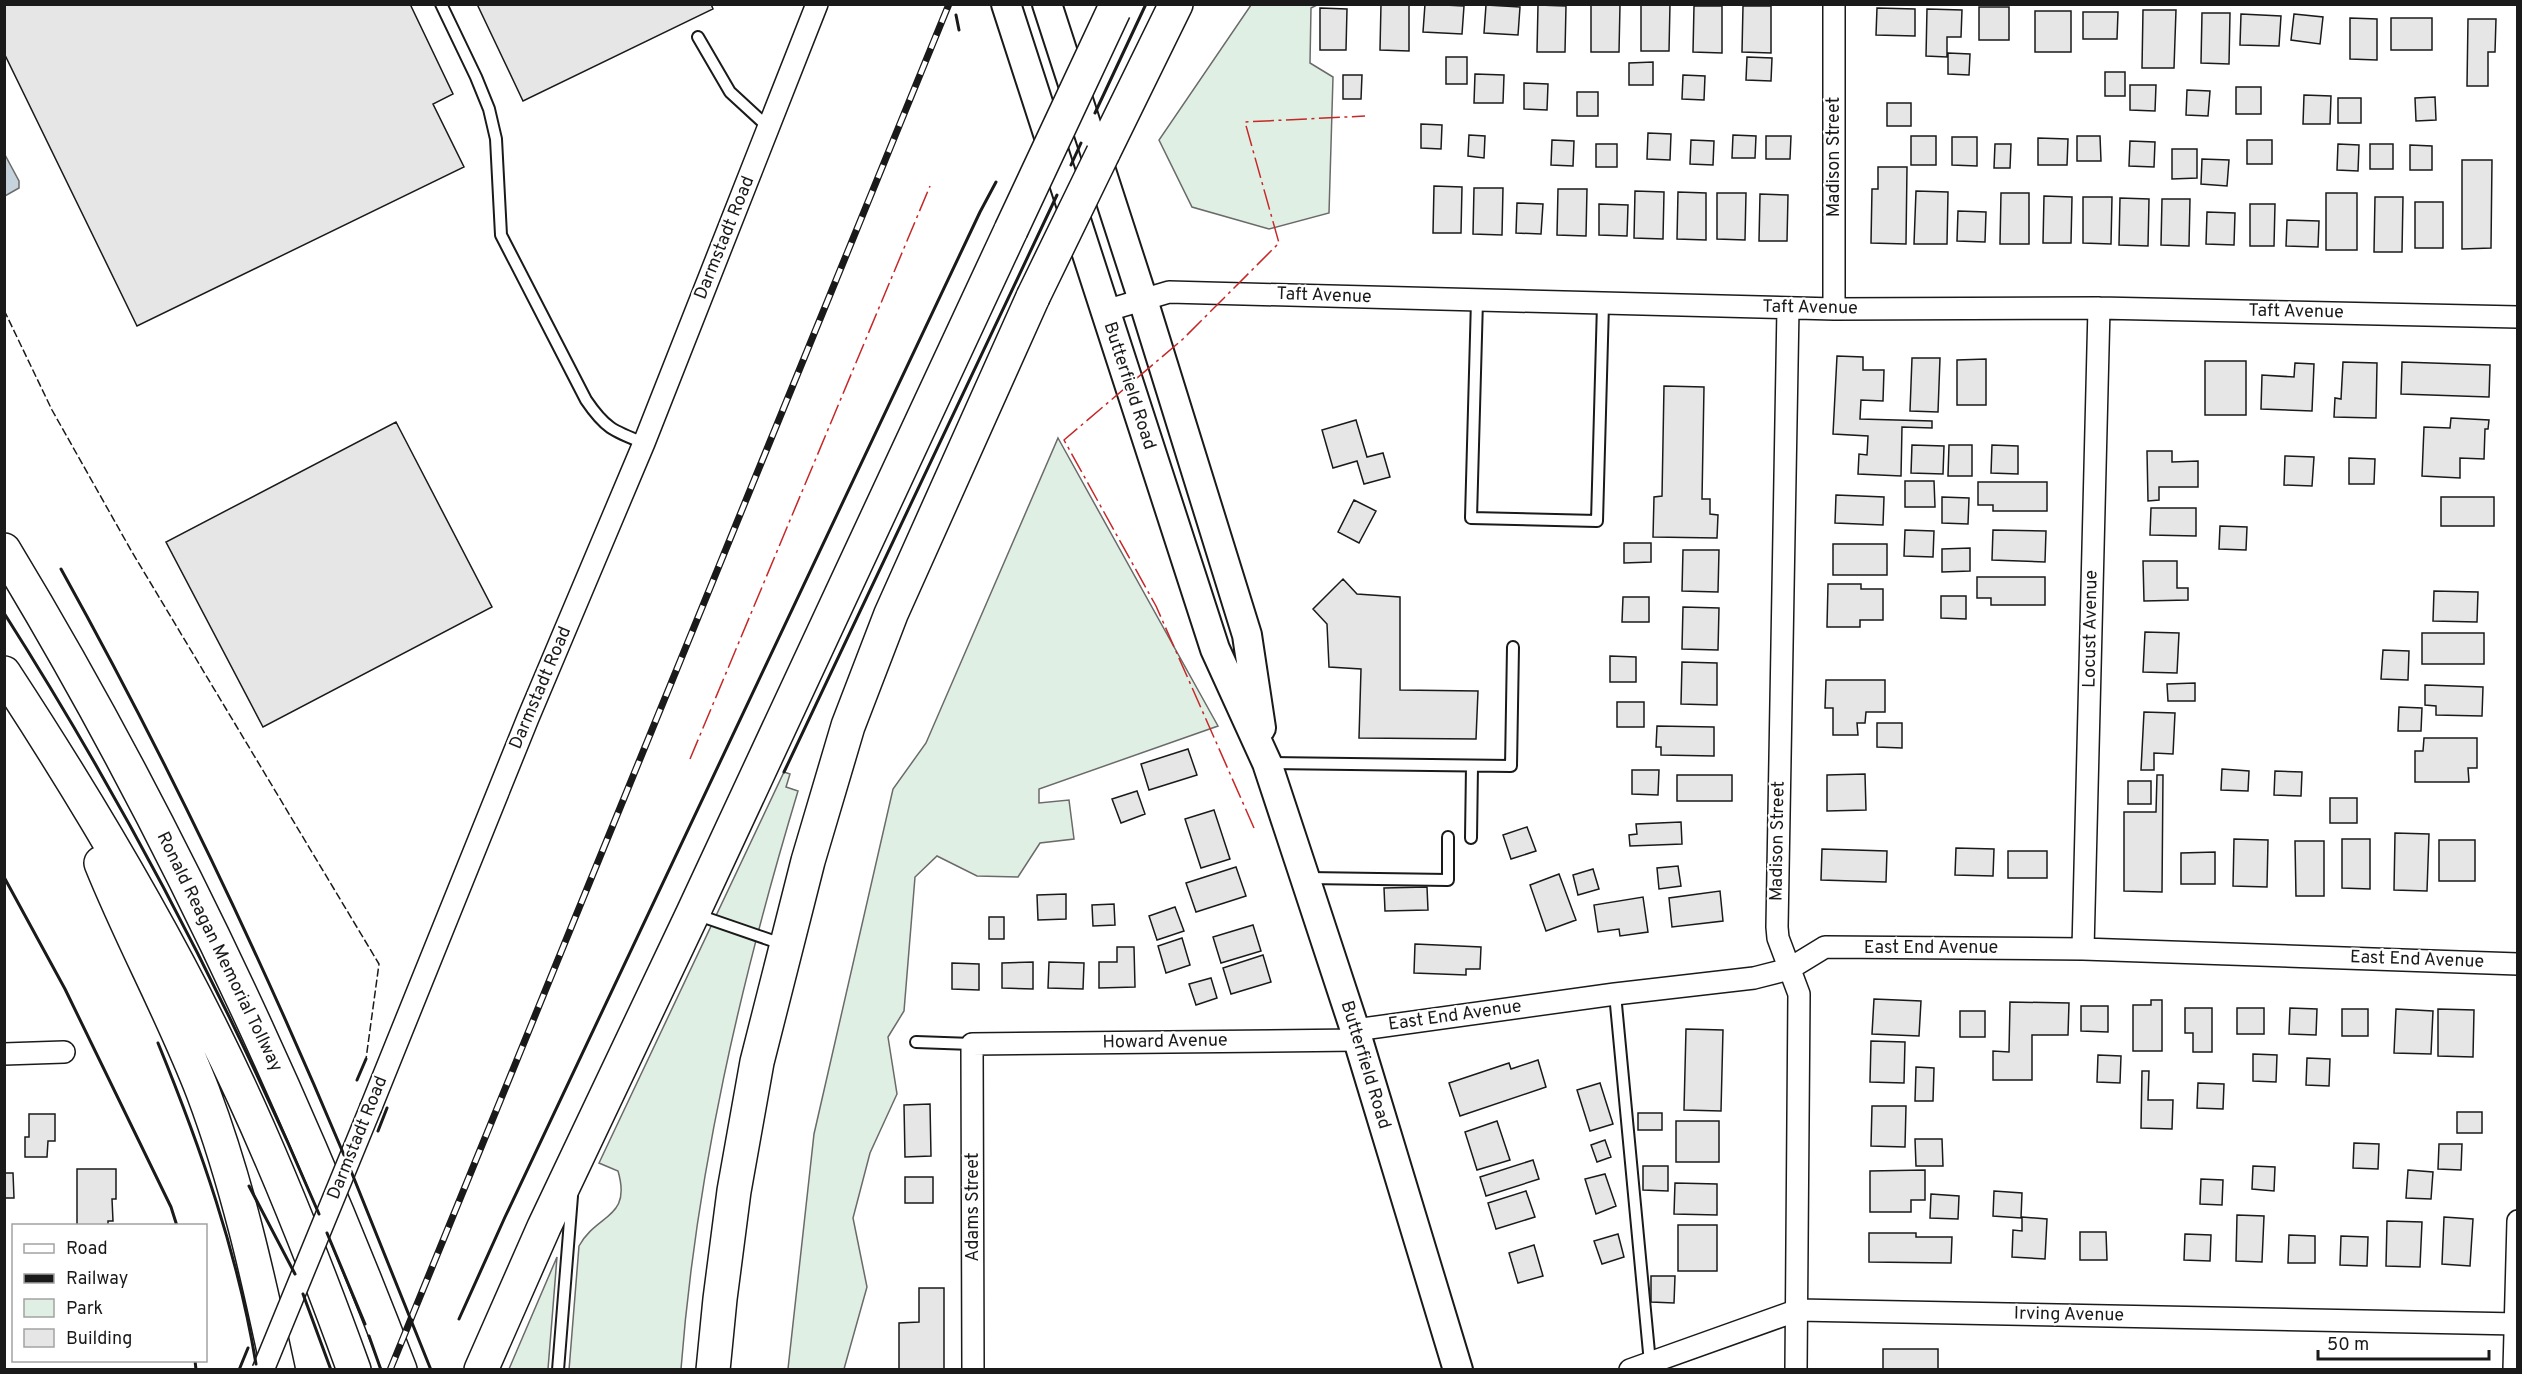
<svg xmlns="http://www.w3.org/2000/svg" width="2522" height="1374" viewBox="0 0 2522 1374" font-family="Overpass,sans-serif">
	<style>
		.green { fill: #e0efe3; stroke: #6a6a6a; stroke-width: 1.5 }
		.water { fill: #c6d2dc; stroke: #6a6a6a; stroke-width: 1.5 }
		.building { fill: #e6e6e6; stroke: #1a1a1a; stroke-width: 1.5 }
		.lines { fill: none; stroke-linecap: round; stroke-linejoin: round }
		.lane-casing { stroke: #1a1a1a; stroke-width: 14 }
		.street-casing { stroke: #1a1a1a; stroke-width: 24 }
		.secondary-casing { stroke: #1a1a1a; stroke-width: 32 }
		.highway-casing { stroke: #1a1a1a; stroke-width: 36 }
		.lane { stroke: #fff; stroke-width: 10 }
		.street { stroke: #fff; stroke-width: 21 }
		.secondary { stroke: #fff; stroke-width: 28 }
		.highway { stroke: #fff; stroke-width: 33 }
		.rail-casing { stroke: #1a1a1a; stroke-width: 7 }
		.rail { stroke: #fff; stroke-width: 4.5; stroke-dasharray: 14; stroke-linecap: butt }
		.street-bridge-casing { stroke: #1a1a1a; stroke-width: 24; stroke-linecap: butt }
		.highway-bridge-casing { stroke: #1a1a1a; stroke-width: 36; stroke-linecap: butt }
		.street-bridge { stroke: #fff; stroke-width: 21 }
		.highway-bridge { stroke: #fff; stroke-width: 33 }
		.fence { stroke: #1a1a1a; stroke-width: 1.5; stroke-dasharray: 8 3; stroke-linecap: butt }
		.wall { stroke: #1a1a1a; stroke-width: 3 }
		.power { stroke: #c62828; stroke-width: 1.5; stroke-dasharray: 21 4.5 3 4.5; stroke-linecap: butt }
		.labels { text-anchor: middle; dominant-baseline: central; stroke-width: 4.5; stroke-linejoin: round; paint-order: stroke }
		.street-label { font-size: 18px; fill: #1a1a1a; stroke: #fff }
	</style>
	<rect width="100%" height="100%" fill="#fff"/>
	<path class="green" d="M1251 5H1317L1311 8 1310 63 1333 77 1329 213 1269 229 1192 207 1159 140Z
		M1058 438 1218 726 1039 789V803L1069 800 1074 839 1040 843 1018 877 977 876 937 856 915 877 904 1011 888 1037 897 1094 870 1153 853 1218 867 1287 844 1369H788L814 1134 893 789 926 743Z
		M784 772 790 774 786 787 798 791C741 980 696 1173 681 1369L569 1370 579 1246C597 1213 632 1219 618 1171L599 1163Z
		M557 1257 548 1369H509Z"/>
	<path class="water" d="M4 153 19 181V188L5 196Z"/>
	<path class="building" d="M4 4H410L453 94 433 104 464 167 137 326 4 53Z
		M477 4H711L713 9 523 101Z
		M1381 4H1409V51L1380 50Z
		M1425 4 1464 6 1462 34 1423 32Z
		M1641 4H1670L1669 51H1641Z
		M1486 5 1520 7 1518 35 1484 33Z
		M1538 5 1566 6 1565 52H1537Z
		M1591 5H1620L1619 52H1591Z
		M1694 6H1722V53L1693 52Z
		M1743 6H1771V53L1742 52Z
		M1979 7H2009V40H1979Z
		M1320 8 1347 9 1346 50H1320Z
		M1877 8 1915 9V36L1876 35Z
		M1927 9 1962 10 1961 37H1947V57L1926 56Z
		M2143 10H2176L2174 68H2142Z
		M2035 11H2071V52H2035Z
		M2083 12H2118L2117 39H2083Z
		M2202 13H2230L2229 64 2201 63Z
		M2241 14 2281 16 2279 46 2240 45Z
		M2294 14 2323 17 2320 44 2291 40Z
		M2350 18 2377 19V60L2350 59Z
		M2391 18H2432V50H2391Z
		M2468 19H2496L2495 52H2488V86H2467Z
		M1948 53 1970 54 1969 75 1948 74Z
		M1446 57H1467V84H1446Z
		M1747 57 1772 58 1771 81 1746 80Z
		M1653 62V85H1629V63Z
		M2105 72H2125V96H2105Z
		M1475 74 1504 75 1503 103H1474Z
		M1343 75H1362L1361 99H1343Z
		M1683 75 1705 76 1704 100 1682 99Z
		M1524 83 1548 84 1547 110 1524 109Z
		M2130 85H2156L2155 111 2130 110Z
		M2236 87H2261V114H2236Z
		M2187 90 2210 91 2208 116 2186 115Z
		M1577 92H1598V116H1577Z
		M2304 95 2331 96 2330 124H2303Z
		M2435 97 2436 120 2416 121 2415 98Z
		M2338 98H2361V123H2338Z
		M1887 103H1911V126H1887Z
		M1421 124 1442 125 1441 149 1421 148Z
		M1648 133 1671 134 1670 160 1647 159Z
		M1469 135 1485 136 1484 158 1468 156Z
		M1733 135 1756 136 1755 158H1732Z
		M1766 136H1791L1790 159H1766Z
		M1911 136H1936V165H1911Z
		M2077 136H2100L2101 161H2077Z
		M1952 137H1977V166L1952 165Z
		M2038 138 2068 139 2067 165H2038Z
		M1552 140 1574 141 1573 166 1551 165Z
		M1691 140 1714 141 1713 165 1690 164Z
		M2247 140H2272V164H2247Z
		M2130 141 2155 142 2154 167 2129 166Z
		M1596 144H1617V167H1596Z
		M1995 144H2011L2010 168H1994Z
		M2338 144 2359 145 2358 171 2337 170Z
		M2370 144H2393V169H2370Z
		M2410 145 2432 146V170H2410Z
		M2172 149H2197V178L2172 179Z
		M2202 159 2229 160 2227 186 2201 184Z
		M2462 160H2492L2491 248 2462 249Z
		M1878 167H1907L1906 244 1871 243 1872 189H1878Z
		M1434 186 1462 187 1461 233H1433Z
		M1474 188H1503L1502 235 1473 234Z
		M1558 189H1587L1586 236 1557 235Z
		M1635 191 1664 192 1663 239 1634 238Z
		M1916 191 1948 192 1947 244H1914Z
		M1678 192 1706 193V240L1677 239Z
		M1717 193H1746L1745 240 1717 239Z
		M2001 193H2029V244H2000Z
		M2326 193H2357V250H2326Z
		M1760 194 1788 195 1787 241H1759Z
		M2044 196 2072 197 2071 243H2043Z
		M2083 197H2112L2111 244 2083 243Z
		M2375 197H2403L2402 252H2374Z
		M2120 198 2149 199 2148 246 2119 245Z
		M2162 199H2190L2189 246 2161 245Z
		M2415 202H2443V248H2415Z
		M1517 203 1543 204 1541 234 1516 233Z
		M1599 204 1628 205 1627 236 1599 235Z
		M2250 204H2275L2274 246H2250Z
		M1958 211 1986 212 1985 242 1957 241Z
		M2207 212 2235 213 2234 245 2206 244Z
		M2287 220 2319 221 2318 247 2286 246Z
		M1837 356 1863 357V370H1884L1883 401 1861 400 1860 419 1932 421V428L1902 427 1901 476 1858 474 1859 454 1867 455 1868 436 1833 434Z
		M1912 358H1940L1938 412 1910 411Z
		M1986 359V405H1957V360Z
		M2205 361H2246V415H2205Z
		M2343 362 2377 363 2376 418 2334 417 2335 398 2341 399Z
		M2402 362 2490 365 2489 397 2401 394Z
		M2295 363 2314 364 2312 411 2261 409 2262 375 2294 377Z
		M1664 386 1704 387 1702 499H1710V514L1718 515 1717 538 1653 537 1654 497 1662 496Z
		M2451 418 2489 420 2488 429H2485L2484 459 2460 458V478L2422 476 2424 427 2450 428Z
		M1356 420 1367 457 1383 453 1390 477 1364 484 1357 461 1333 468 1322 430Z
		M396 422 492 607 263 727 166 542Z
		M1912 445 1944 446 1943 474 1911 473Z
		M1949 445H1972V476H1948Z
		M1992 445 2018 446V474L1991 473Z
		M2147 451H2172V462L2198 461V487H2159V500L2148 501Z
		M2285 456 2314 457 2312 486 2284 485Z
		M2349 458 2375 459 2374 484H2349Z
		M1905 481H1934L1935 507H1905Z
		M1978 482H2047V511H1993V505H1978Z
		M1836 495 1884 497 1883 525 1835 523Z
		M1942 497 1969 498 1968 524 1942 523Z
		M2441 497H2494V526H2441Z
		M1354 500 1376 511 1359 543 1338 532Z
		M2151 508H2196V536L2150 535Z
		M2220 526 2247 527 2246 550 2219 549Z
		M1905 530 1934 531 1933 557 1904 556Z
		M1993 530 2046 531 2045 562 1992 560Z
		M1624 543H1651V562L1624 563Z
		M1833 544H1887V575H1833Z
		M1970 548V571L1942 572V549Z
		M1683 550H1719L1718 592 1682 591Z
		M2143 561H2177V588H2188V600L2144 601Z
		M1977 577H2045V605H1991V598H1977Z
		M1343 579 1357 594 1400 597V690L1478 691 1476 739 1359 738 1361 669 1329 667 1327 624 1313 609Z
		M1828 584H1861V589H1883V620H1860V627H1827Z
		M2434 591 2478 592 2477 622 2433 621Z
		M1941 596H1966V619L1941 618Z
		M1623 597H1649V622H1622Z
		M1683 607 1719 608 1718 650 1682 649Z
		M2145 632 2179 633 2177 673 2143 672Z
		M2422 633H2484V664H2422Z
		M2383 650 2409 651 2408 680 2381 679Z
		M1610 656 1636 657V682H1610Z
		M1682 662 1717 663V705L1681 704Z
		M1826 680H1885V712H1866L1865 723H1857L1858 735H1833V708H1825Z
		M2195 683V701H2168L2167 684Z
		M2425 685 2483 687 2482 716 2436 715V706L2425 705Z
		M1617 702H1644V727H1617Z
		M2399 707 2422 708 2421 731H2398Z
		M2144 712 2175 713 2173 754 2154 753V770H2141Z
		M1877 723H1902V748L1877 747Z
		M1657 726 1714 727V756L1661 755V747H1656Z
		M2424 738H2477V768H2468L2469 782H2415V751H2423Z
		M1188 749 1197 775 1149 790 1141 764Z
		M2222 769 2249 771 2248 791 2221 790Z
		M1632 770H1659L1658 795 1632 794Z
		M2275 771 2302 772 2301 796 2274 795Z
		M1865 774 1866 810 1827 811V775Z
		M1677 775H1732V801H1677Z
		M2157 775H2163L2162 892 2124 891V812H2156Z
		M2128 781H2151V804H2128Z
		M1137 791 1145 814 1121 823 1112 799Z
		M2330 798H2357V823H2330Z
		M1214 810 1230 859 1201 868 1185 819Z
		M1681 822 1682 844 1630 846 1629 835 1637 834 1636 824Z
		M1527 827 1536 851 1511 859 1503 835Z
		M2395 833 2429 834 2427 891 2394 890Z
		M2234 839 2268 840 2267 887 2233 886Z
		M2342 839H2370V889L2342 888Z
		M2439 840H2475V881H2439Z
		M2295 841H2324V896H2296Z
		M1956 848 1994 849 1993 876 1955 875Z
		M1822 849 1887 851 1886 882 1821 880Z
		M2008 851H2047V878H2008Z
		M2215 852V884H2181V853Z
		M1678 866 1681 886 1659 889 1657 868Z
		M1236 867 1246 896 1196 912 1186 883Z
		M1593 869 1599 889 1578 895 1573 875Z
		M1559 874 1576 920 1546 931 1530 885Z
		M1427 887 1428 910 1385 911 1384 888Z
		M1720 891 1723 921 1672 927 1669 898Z
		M1066 894V919L1038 920 1037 895Z
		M1643 897 1648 932 1620 936 1619 929 1598 932 1594 905Z
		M1114 904 1115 925 1093 926 1092 905Z
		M1175 907 1184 931 1157 940 1149 916Z
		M989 917H1004V939H989Z
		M1253 925 1261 951 1221 963 1213 937Z
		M1182 938 1190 965 1166 973 1158 946Z
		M1415 944 1481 947 1480 969H1466V975L1414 973Z
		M1117 947H1134L1135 987 1099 988V962H1117Z
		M1263 955 1271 982 1231 994 1223 968Z
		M1033 962V989L1002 988V963Z
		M1049 962 1084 963 1083 989 1048 988Z
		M952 963 979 964V990L952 989Z
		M1211 978 1217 998 1196 1005 1189 984Z
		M1874 999 1921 1001 1919 1036 1872 1034Z
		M2151 1000H2162V1051H2133V1005H2151Z
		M2010 1002 2069 1003 2068 1035H2032V1080H1993V1051L2009 1052Z
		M2081 1006H2108V1032L2081 1031Z
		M2185 1008H2212V1052H2193V1033H2185Z
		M2237 1008H2264V1034H2237Z
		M2290 1008 2317 1009 2316 1035 2289 1034Z
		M2342 1009H2368V1036H2342Z
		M2396 1009 2433 1011 2431 1054 2394 1053Z
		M2438 1009 2474 1010 2473 1057 2438 1056Z
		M1960 1011H1985V1037H1960Z
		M1686 1029 1723 1030 1721 1111 1684 1110Z
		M1871 1041 1905 1042 1904 1083 1870 1082Z
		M2253 1054 2277 1055 2276 1082 2253 1081Z
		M2098 1055 2121 1056 2120 1083 2097 1082Z
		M2307 1058 2330 1059 2329 1086 2306 1085Z
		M1538 1060 1546 1087 1460 1116 1449 1083 1509 1063 1511 1069Z
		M1916 1067 1934 1068 1933 1101H1915Z
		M2142 1071H2149L2148 1100H2173L2172 1129 2141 1128Z
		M1600 1083 1613 1124 1590 1131 1577 1090Z
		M2198 1083 2224 1084 2223 1109 2197 1108Z
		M930 1104 931 1156 905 1157 904 1105Z
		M1872 1106H1906L1905 1147 1871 1146Z
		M2457 1112H2482V1133H2457Z
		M1638 1113H1662V1130H1638Z
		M29 1114H55V1141H48L47 1157H25V1137H29Z
		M1497 1121 1510 1160 1477 1170 1465 1132Z
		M1676 1121H1719V1162H1676Z
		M1915 1139H1942L1943 1166H1916Z
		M1605 1140 1611 1157 1597 1162 1591 1145Z
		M2354 1143 2379 1144 2378 1169 2353 1168Z
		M2439 1144H2462L2461 1170 2438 1169Z
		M1533 1160 1539 1179 1486 1196 1480 1177Z
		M1643 1166H1668V1191L1643 1190Z
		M2253 1166 2275 1167 2274 1191 2252 1189Z
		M77 1169H116V1199H112L113 1221H108V1226H77Z
		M1925 1170V1200H1911V1212H1870V1171Z
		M2408 1170 2433 1172 2431 1199 2406 1198Z
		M4 1173H13L14 1198H4Z
		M1605 1174 1616 1206 1596 1214 1585 1179Z
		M905 1177H933V1203H905Z
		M2201 1179 2223 1180 2222 1205 2200 1204Z
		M1675 1183 1717 1184V1215L1674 1214Z
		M1526 1191 1535 1217 1496 1229 1488 1203Z
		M1994 1191 2022 1193 2021 1218 1993 1216Z
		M1931 1194 1959 1196 1958 1219 1930 1218Z
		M2237 1215 2264 1216 2262 1262 2236 1261Z
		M2022 1217 2047 1219 2045 1259 2012 1257 2013 1230 2022 1231Z
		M2444 1217 2473 1219 2470 1266 2442 1264Z
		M2387 1221 2422 1222 2420 1267 2386 1266Z
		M1678 1225H1717V1271H1678Z
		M2080 1232H2106L2107 1260H2080Z
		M1869 1233H1916V1237H1952L1951 1263 1869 1262Z
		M1618 1234 1624 1257 1602 1264 1594 1241Z
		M2185 1234 2211 1235 2210 1261 2184 1260Z
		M2289 1235 2315 1236V1263H2288Z
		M2341 1236 2368 1237 2367 1266 2340 1265Z
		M1534 1245 1543 1276 1518 1283 1509 1253Z
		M1651 1276H1675L1674 1303 1651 1302Z
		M919 1288H944V1370H899V1323L919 1322Z
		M1883 1349H1938V1370H1883Z"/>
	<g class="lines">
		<g class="lane-casing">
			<path id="lane" d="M441 4 476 77 489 109 496 139 501 235 586 400C605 428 613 431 644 443
				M698 37 730 92 768 127
				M1477 300 1471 518 1597 521 1603 304
				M1270 763 1511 766 1513 647
				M1471 838 1472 766
				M1308 878 1448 880V837
				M695 914 782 944
				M1615 994 1650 1363
				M916 1042 972 1044
				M558 1370 572 1196"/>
		</g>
		<g class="street-casing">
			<path id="street" d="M1788 308 1777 927 1778 938 1799 994 1796 1370
				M1834 309V4
				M1105 311 1169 292 1834 309 2099 308 2518 317
				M2083 949 2099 308
				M1355 1030 1615 994 1754 978 1789 969 1825 947 2083 949 2518 964
				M4 1054 64 1052
				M371 1107 528 718 644 443 817 4
				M973 1370 972 1044 1358 1040
				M1630 1370 1798 1310 2518 1324
				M2514 1370 2518 1221"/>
		</g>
		<g class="secondary-casing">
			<path id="secondary" d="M1006 4 1215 649 1267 763 1305 878 1355 1030 1458 1370
				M1047 4 1143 300 1247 635 1261 728"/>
		</g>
		<g class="highway-casing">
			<path id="highway" d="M1103 153 1176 4
				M4 550C162 811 291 1086 400 1370
				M4 673C80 789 151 907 212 1030 267 1140 312 1254 354 1370
				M101 863C132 940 173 1014 203 1092 237 1182 258 1276 278 1370
				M481 1370 544 1227 693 913 1011 230
				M713 1370 720 1299 734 1191 757 1062 808 861 848 726 891 614 1033 297"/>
		</g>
		<use href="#lane" class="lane"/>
		<use href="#street" class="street"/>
		<use href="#secondary" class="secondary"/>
		<use href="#highway" class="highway"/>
		<g class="rail-casing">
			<path id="rail" d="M390 1370 949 4"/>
		</g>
		<use href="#rail" class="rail"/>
		<g class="street-bridge-casing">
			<path id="street-bridge" d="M263 1370 371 1107"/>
		</g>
		<g class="highway-bridge-casing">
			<path id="highway-bridge" d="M1011 230 1114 10
				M1033 297 1103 153"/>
		</g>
		<use href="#street-bridge" class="street-bridge"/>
		<use href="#highway-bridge" class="highway-bridge"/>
		<path class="fence" d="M4 310 52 410 132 552 379 964 366 1059"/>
		<path class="wall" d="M956 15 959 30
			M1095 113 1146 4
			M1071 165 1081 143
			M61 569C166 758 260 955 344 1155
			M4 613C126 805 230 1005 319 1214
			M784 772 1057 195
			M4 877 65 989 171 1207 177 1226
			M158 1043C200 1146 238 1254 256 1364
			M357 1080 366 1059
			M378 1131 387 1108
			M351 1171 431 1370
			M249 1186 295 1274
			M327 1233 365 1324
			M303 1294 331 1370
			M459 1319 505 1217 980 212 996 182
			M369 1336 381 1370
			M195 1360 196 1370
			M239 1370 248 1348"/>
		<path class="power" d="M690 759 930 186
			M1254 828 1156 606 1064 440 1183 339 1279 243 1245 122 1365 116"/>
	</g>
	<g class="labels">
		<g class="street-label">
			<text transform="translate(1834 157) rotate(-90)">Madison Street</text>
			<text transform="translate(725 238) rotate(-68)">Darmstadt Road</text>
			<text transform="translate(1324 296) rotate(2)">Taft Avenue</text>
			<text transform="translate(1810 308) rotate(1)">Taft Avenue</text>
			<text transform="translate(2296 312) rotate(1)">Taft Avenue</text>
			<text transform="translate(1129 386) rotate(72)">Butterfield Road</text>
			<text transform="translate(2091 629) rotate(-89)">Locust Avenue</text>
			<text transform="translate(541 688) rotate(-67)">Darmstadt Road</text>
			<text transform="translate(1778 841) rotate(-89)">Madison Street</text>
			<text x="1931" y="948">East End Avenue</text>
			<text transform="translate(219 952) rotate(64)">Ronald Reagan Memorial Tollway</text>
			<text transform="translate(2417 960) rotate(2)">East End Avenue</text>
			<text transform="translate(1455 1016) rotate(-8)">East End Avenue</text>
			<text transform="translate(1165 1042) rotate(-1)">Howard Avenue</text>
			<text transform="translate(1365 1065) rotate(73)">Butterfield Road</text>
			<text transform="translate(358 1138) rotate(-68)">Darmstadt Road</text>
			<text transform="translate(973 1207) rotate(-90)">Adams Street</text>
			<text transform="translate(2069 1315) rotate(1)">Irving Avenue</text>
		</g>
	</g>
	<rect width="2522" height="1374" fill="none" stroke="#1a1a1a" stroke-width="12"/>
	<rect x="12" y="1224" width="195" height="138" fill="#ffffff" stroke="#a3a3a3" stroke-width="1.5"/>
	<rect x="24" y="1244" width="30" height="9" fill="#ffffff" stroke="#a3a3a3" stroke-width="1.5"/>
	<text x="66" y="1254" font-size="18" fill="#1a1a1a">Road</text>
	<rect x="24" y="1274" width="30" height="9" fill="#1a1a1a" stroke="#a3a3a3" stroke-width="1.5"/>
	<text x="66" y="1284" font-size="18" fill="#1a1a1a">Railway</text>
	<rect x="24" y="1299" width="30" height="18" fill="#e0efe3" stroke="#a3a3a3" stroke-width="1.5"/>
	<text x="66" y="1314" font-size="18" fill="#1a1a1a">Park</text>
	<rect x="24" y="1329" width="30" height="18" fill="#e6e6e6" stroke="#a3a3a3" stroke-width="1.5"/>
	<text x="66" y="1344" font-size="18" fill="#1a1a1a">Building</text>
	<path d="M2318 1350v9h171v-9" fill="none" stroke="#1a1a1a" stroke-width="3"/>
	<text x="2327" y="1350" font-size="18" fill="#1a1a1a" stroke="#ffffff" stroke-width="4.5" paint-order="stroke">50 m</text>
</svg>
